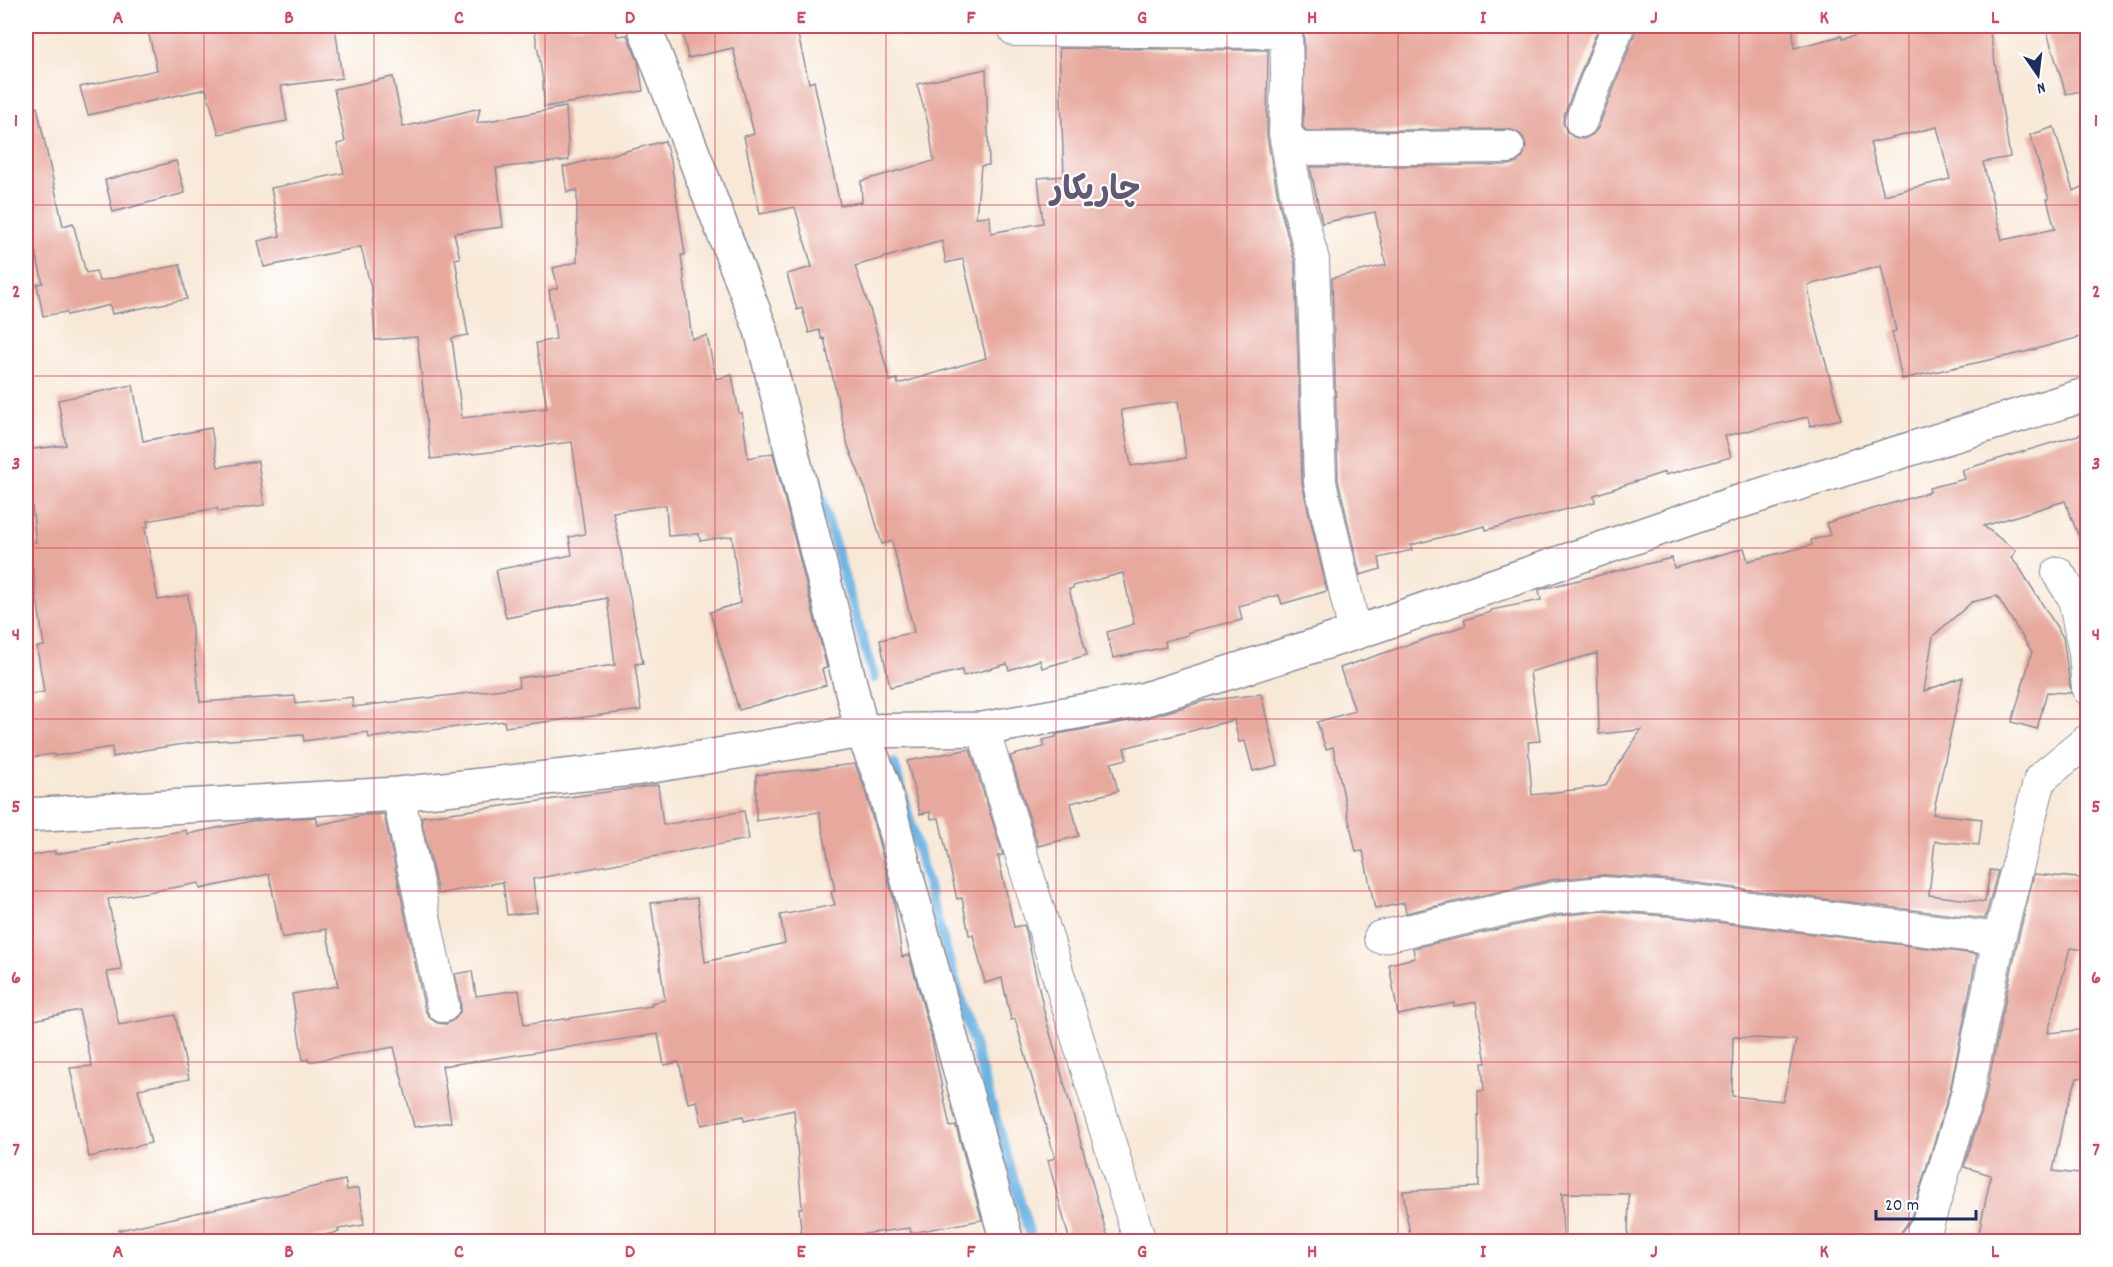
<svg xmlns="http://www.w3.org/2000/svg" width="2113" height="1267" viewBox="0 0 2113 1267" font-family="Dekko,'Playpen Sans Arabic',sans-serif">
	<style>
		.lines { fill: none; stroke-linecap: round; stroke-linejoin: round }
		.stream { stroke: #6bb5e4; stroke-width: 10 }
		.building { fill: #e7a89d; fill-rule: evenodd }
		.minor-casing { stroke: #8a8c9a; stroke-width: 34 }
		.tertiary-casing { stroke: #8a8c9a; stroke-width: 36 }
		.secondary-casing { stroke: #8a8c9a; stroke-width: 36 }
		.minor { stroke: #fff; stroke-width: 32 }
		.tertiary { stroke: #fff; stroke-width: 33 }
		.secondary { stroke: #fff; stroke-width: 33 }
		.grid { fill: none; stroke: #d1495b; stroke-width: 1.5; stroke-opacity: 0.55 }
		.labels { text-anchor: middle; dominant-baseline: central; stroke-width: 4.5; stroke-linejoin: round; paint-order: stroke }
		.town-label { font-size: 33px; font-weight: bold; fill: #625974; stroke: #fff }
		.neatline { fill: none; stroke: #d1495b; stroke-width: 2 }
		.grid-label { font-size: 20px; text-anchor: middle; font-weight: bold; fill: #d1495b }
	</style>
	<rect width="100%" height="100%" fill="#fff"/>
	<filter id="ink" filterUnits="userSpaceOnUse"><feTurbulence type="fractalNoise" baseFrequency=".0167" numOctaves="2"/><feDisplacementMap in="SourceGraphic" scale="12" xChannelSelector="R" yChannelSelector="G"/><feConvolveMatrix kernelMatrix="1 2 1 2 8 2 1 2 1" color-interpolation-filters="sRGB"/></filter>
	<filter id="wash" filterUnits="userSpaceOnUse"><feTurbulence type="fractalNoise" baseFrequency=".008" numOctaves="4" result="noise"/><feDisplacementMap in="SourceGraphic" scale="24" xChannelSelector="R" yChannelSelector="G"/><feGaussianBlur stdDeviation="1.35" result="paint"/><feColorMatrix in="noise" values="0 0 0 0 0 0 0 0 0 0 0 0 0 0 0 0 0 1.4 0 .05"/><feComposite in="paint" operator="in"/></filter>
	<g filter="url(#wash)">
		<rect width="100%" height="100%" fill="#f8e8d6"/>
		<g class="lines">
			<path class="stream" d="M815 477 874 678
				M894 763 937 919 1032 1242"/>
		</g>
		<g id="blocks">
			<path class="building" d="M147 26H335L342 78 281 86 287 121 219 134 206 89 88 115 80 87 157 70Z
				M534 26H615L617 36 627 35 638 61 643 91 544 107 543 81Z
				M681 26H796L809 83 814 81 840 205 862 202 861 181 934 161 928 123 917 84 986 69 989 165 981 166 976 217 990 216 991 233 1043 223 1038 178 1064 176 1059 48 1268 50 1267 136 1280 207 1295 263 1302 483 1327 591 1282 604 1279 595 1239 606 1242 620 1188 632V635L1165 641 1166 647 1113 658 1107 632 1134 624 1123 573 1073 586V588L1069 589 1087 655 1042 668 1040 660 1009 670 1007 664 963 676 962 670 890 687 880 640 914 632 892 541 882 544 868 496 848 446 824 338 822 339 819 330 809 333 802 308 797 310 787 274 812 267 795 207 760 214 744 136 754 134 733 48 688 58ZM942 241 946 263 963 259 986 358 898 384 897 379 890 381 870 309 855 266ZM1178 401 1186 458 1131 466 1121 410Z
				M1304 26H1599L1564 115 1563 123 1567 132 1574 137 1583 139 1592 135 1598 128 1635 33 1636 26H1793L1794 48 1841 36 1842 39 1893 26H1989L2010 157 1983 162 2002 240 2055 229 2047 199H2049L2030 135 2054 127 2073 191 2088 185V335L2021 353 1902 379 1892 332 1896 331 1881 266 1808 285 1812 312 1841 419 1810 426 1808 417 1725 436 1731 457 1665 475V472L1594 495 1595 502 1486 530 1485 526 1411 545 1412 550 1379 558 1381 569 1360 575 1338 480 1332 278 1386 265 1375 212 1322 223 1310 167 1508 165 1517 163 1523 156 1526 146 1523 137 1517 132 1508 129 1306 131 1303 127ZM1937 127 1950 179 1884 195 1870 143Z
				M2045 26H2088V90L2066 94Z
				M393 77 403 127 480 108 477 123 566 107 569 160 496 168 503 227 454 233 460 258 455 259 468 335 452 338 462 418 547 408 536 343 556 339 549 290 558 288 553 268 577 262V190L567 192 563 167 665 141 670 161H671L685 255H681L692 339 707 336 716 379 732 375 739 413H742L748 458 773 453 827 668 822 669 826 685 739 710 710 612 740 603 732 536 700 541 699 534 668 536 666 505 613 512 643 663 635 664 641 710 505 727 504 721 369 738 368 732 304 741 303 735 198 742 144 750 113 757 112 747 54 756V754L26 758V695L44 692 37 647 44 646 29 543 36 542 26 450 66 445 58 400 133 385 143 441 211 428 218 467 258 461 264 505 218 512 217 508 147 521 148 527 145 528 158 600 188 595 200 702 295 696 296 704 352 697 353 707 519 687 518 678 615 665 607 598 506 618 496 570 572 555 569 537 585 534 572 442 431 459 417 337 375 340 372 292 361 247 264 267 258 241 280 236 271 188 344 173 337 144 345 142 334 89Z
				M37 107 63 226 73 223 86 273 96 271 99 281 180 265 187 299 112 314 110 305 67 315 66 312 43 316 37 284 43 283 31 232 26 233V108Z
				M176 161 185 193 113 212 105 180Z
				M2088 432V553H2085L2065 501 1984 526 2016 551 2011 558 2019 567 2063 637 2071 693 2047 692 2037 729 2012 722 2032 652 1997 596 1972 602 1933 636 1924 691 1963 677 1933 814 1982 819 1979 845 1935 841 1929 895 1985 902 1990 870 1998 871 1985 919 1671 880 1603 875 1551 880 1406 913 1404 903 1375 909 1363 851 1356 852 1333 747 1326 749 1317 722 1355 711 1340 668 1466 625 1464 620 1491 612V610L1541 600 1539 590 1545 588 1672 558 1674 568 1744 548 1748 561 1812 545 1811 540 1830 535 1826 523 1930 492 1929 488 1965 479 1962 470ZM1597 653 1599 734 1641 730 1605 786 1532 795 1528 742 1540 741 1530 672Z
				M1261 694 1278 765 1253 771 1245 741 1239 742 1234 720 1124 748 1127 759 1111 763 1118 791 1071 803 1079 836 1038 846 1010 756 1044 747 1043 740 1056 737V735L1058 734 1146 718 1204 701Z
				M970 749 1003 855 998 856 1014 927 1024 925 1026 931 1045 1015 1109 1242H1070L1048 1160 1055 1158 1015 1019 1011 1020 1002 978 985 983 973 935H969L962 898 957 899 939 818 931 819 930 812 920 814 907 761Z
				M855 764 865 790 894 901 902 957 909 955 931 1035 950 1127 956 1126 982 1220 911 1233 910 1228 802 1242 799 1208H802L794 1110 744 1121 743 1116 702 1125 697 1101 688 1103 679 1062 664 1065 658 1034 442 1066 451 1122 414 1127 394 1047 309 1062 308 1059 303 1060 292 994 338 986 326 929 282 938 269 874 200 889 199 883 108 899 122 970 107 972 119 1025 175 1015 189 1079 138 1089 151 1143 89 1157 70 1068 92 1066 79 1010 30 1021 26 1002V857L55 851V854L109 845 108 844 186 830 187 834 252 821 316 817 318 825 364 815 384 814 425 1010 430 1018 437 1023 446 1024 455 1019 460 1012 461 1003 455 974 472 971 476 996 519 990 524 1025 652 1006 651 1003 665 1000 651 903 697 898 705 962 785 943 780 915 835 905 831 892 835 891 819 812 756 821V775Z
				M658 785 663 825 744 811 749 839 533 879 537 912 507 915 503 882 438 894 421 817Z
				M2034 874 2088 879V950L2070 948 2048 1033 2088 1029V1077L2077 1078 2064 1116 2053 1171 2088 1175V1242H1977L1991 1175 1964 1167 1985 1099 2017 943Z
				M1602 911 1667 916 1977 954 1950 1091 1911 1218 1901 1232 1898 1242H1628L1629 1194 1562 1193 1563 1242H1514V1236L1470 1242H1411L1403 1191 1479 1187 1478 1091H1484L1482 1063H1486L1476 1002 1454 1006V1003L1398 1015 1389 964 1415 958 1413 948 1558 916ZM1733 1037 1796 1040 1783 1101 1732 1096Z
				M345 1180 347 1190 359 1188 364 1225 338 1229 339 1232 289 1242H120L119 1230Z
				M1944 1232 1961 1239V1242H1938Z"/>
		</g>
	</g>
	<g filter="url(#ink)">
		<use href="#blocks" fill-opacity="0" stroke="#8a8c9a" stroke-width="1.5"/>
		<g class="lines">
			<g class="minor-casing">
				<path id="minor" d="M1286 26 1287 77 1285 133 1298 204 1313 260 1320 482 1355 633
					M1015 30 1286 32
					M1581 121 1618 26
					M1285 133 1298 149 1508 147
					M2058 573 2074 598 2085 653 2088 689
					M983 729 1140 1242
					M398 794 443 1006
					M1380 937 1555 898 1602 893 1669 898 1999 939
					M1916 1242 1927 1226 1967 1095 1999 939 2040 779 2088 740"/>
			</g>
			<g class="tertiary-casing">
				<path id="tertiary" d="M644 26 761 330 862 731 883 784 908 881 1007 1242"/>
			</g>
			<g class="secondary-casing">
				<path id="secondary" d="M26 815 398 794 640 768 862 731 983 729 1142 700 1355 633 1732 504 2088 394"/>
			</g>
			<use href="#minor" class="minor"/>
			<use href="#tertiary" class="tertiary"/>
			<use href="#secondary" class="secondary"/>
		</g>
	</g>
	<path class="grid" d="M204 26V1242M374 26V1242M545 26V1242M715 26V1242M886 26V1242M1056 26V1242M1227 26V1242M1398 26V1242M1568 26V1242M1739 26V1242M1909 26V1242M26 205H2088M26 376H2088M26 548H2088M26 719H2088M26 891H2088M26 1062H2088"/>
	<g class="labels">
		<g class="town-label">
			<text x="1095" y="192">چاریکار</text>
		</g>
	</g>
	<rect width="2113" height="1267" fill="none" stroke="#fff" stroke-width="66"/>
	<g transform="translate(2038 75) rotate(166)" stroke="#ffffff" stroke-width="4.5" paint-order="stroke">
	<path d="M0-4.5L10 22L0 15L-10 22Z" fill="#1b2f5e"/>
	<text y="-9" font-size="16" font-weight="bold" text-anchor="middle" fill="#1b2f5e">N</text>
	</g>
	<path d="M1876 1210v9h100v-9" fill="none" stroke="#1b2f5e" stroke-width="3"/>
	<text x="1885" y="1210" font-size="18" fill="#1b2f5e" stroke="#ffffff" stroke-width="4.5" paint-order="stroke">20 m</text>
	<rect x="33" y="33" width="2047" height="1201" class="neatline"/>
	<g class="grid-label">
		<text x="118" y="23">A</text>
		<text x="289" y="23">B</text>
		<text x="459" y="23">C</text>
		<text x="630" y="23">D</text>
		<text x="801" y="23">E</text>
		<text x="971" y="23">F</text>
		<text x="1142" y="23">G</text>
		<text x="1312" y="23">H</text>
		<text x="1483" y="23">I</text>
		<text x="1654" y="23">J</text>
		<text x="1824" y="23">K</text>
		<text x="1995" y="23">L</text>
		<text x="16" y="126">1</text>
		<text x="2096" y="126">1</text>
		<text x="16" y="297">2</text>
		<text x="2096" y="297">2</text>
		<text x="16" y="469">3</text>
		<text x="2096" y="469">3</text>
		<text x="16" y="640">4</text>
		<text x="2096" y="640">4</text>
		<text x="16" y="812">5</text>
		<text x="2096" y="812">5</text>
		<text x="16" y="983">6</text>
		<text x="2096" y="983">6</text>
		<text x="16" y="1155">7</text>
		<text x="2096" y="1155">7</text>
		<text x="118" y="1257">A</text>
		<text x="289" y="1257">B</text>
		<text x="459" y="1257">C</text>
		<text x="630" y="1257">D</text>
		<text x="801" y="1257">E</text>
		<text x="971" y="1257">F</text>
		<text x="1142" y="1257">G</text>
		<text x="1312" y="1257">H</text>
		<text x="1483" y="1257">I</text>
		<text x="1654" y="1257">J</text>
		<text x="1824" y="1257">K</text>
		<text x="1995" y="1257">L</text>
	</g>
</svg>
